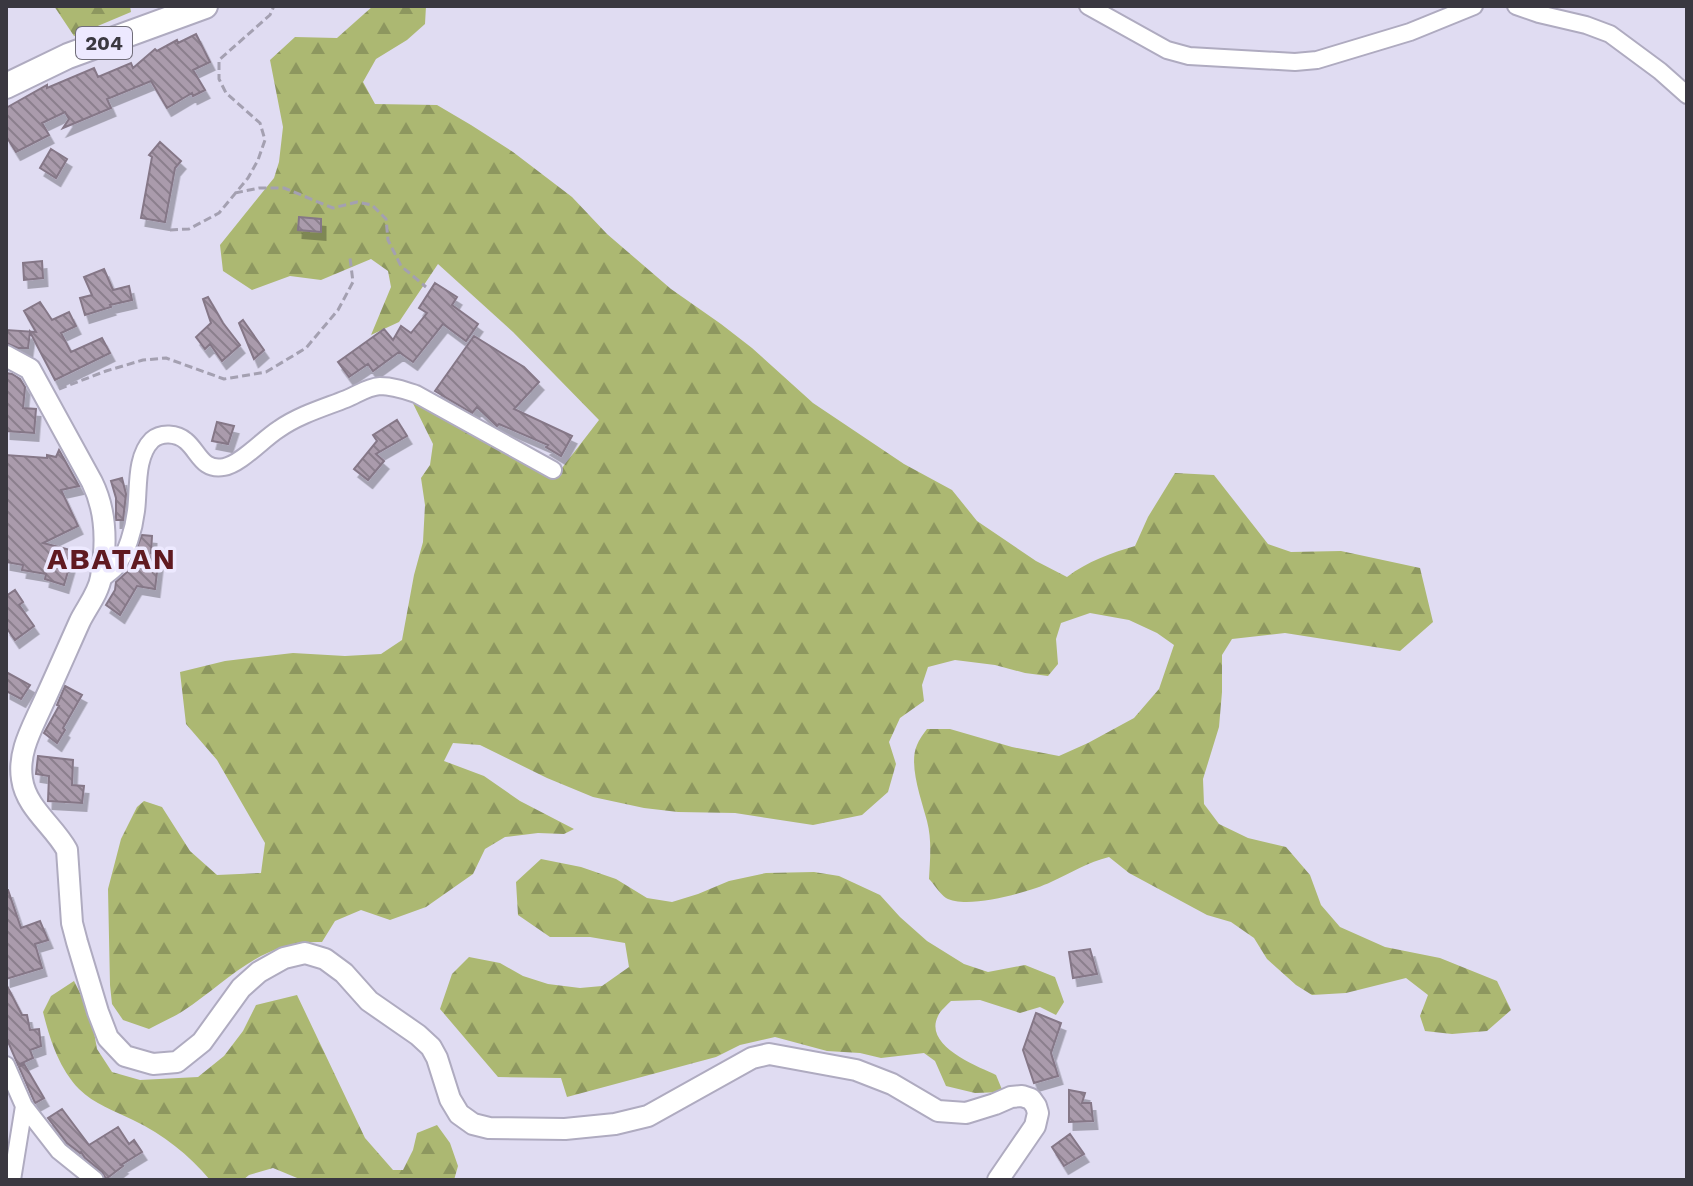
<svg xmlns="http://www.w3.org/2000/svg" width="1693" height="1186" viewBox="0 0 1693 1186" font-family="'Work Sans',sans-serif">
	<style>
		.forest { fill: url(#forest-firs) }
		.building { fill: url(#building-back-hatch); stroke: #857787; stroke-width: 2; filter: url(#shadow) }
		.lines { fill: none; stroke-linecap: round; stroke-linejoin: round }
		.minor-casing { stroke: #afabc0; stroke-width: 20 }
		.major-casing { stroke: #afabc0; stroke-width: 24 }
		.highway-casing { stroke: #afabc0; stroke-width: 28 }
		.path { stroke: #a4a0b1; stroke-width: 3; stroke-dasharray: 8 4; stroke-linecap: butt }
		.minor { stroke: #fff; stroke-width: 16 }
		.major { stroke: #fff; stroke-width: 20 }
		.highway { stroke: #fff; stroke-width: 24 }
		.labels { text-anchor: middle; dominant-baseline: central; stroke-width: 7; stroke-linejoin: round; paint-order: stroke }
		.shield { fill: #ede9ff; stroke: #706d79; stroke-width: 2 }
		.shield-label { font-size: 20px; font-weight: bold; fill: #3a3840 }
		.district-label { font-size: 30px; font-weight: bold; letter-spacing: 2px; fill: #601a21; stroke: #ede9ff }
	</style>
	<defs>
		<pattern id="forest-firs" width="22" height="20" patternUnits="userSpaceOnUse" patternTransform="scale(2)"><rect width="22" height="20" fill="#acb872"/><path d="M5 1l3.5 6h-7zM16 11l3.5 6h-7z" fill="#8d975f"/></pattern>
		<pattern id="building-back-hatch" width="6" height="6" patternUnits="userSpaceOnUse" patternTransform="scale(2)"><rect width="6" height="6" fill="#aa9bac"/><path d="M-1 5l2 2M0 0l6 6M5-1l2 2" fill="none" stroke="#8b7f8d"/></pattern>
		<filter id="shadow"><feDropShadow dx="4.5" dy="8" stdDeviation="0" flood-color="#0004"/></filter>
	</defs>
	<rect width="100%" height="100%" fill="#e0dcf2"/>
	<path class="forest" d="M54 6H130L131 12 74 36Z
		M373 6H426L425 24 407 40 376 59 363 82 375 104 437 105 471 125 513 152 572 197 607 234 671 289 721 324 752 348 813 403 904 464 952 490 977 521 1036 561 1067 577C1088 561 1111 553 1135 546L1148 517 1175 473 1214 475 1268 544 1291 552 1341 551 1420 568 1433 622 1400 651 1285 633 1232 639 1222 655V692L1219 727 1203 779 1204 804 1219 824 1248 838 1286 847 1310 875 1321 905 1340 927 1385 947 1440 958 1497 981 1511 1010 1487 1031 1452 1034 1425 1031 1420 1016 1428 995 1406 978 1346 993 1312 995 1296 985 1267 959 1254 938 1231 922 1207 915 1129 873 1109 857C1088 862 1071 873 1051 882 1030 892 967 910 946 898 940 894 934 884 929 879 930 859 932 840 927 821 922 801 908 765 917 745 919 740 923 734 927 729H950L1012 747 1059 756 1088 743 1134 718 1159 689 1174 645 1157 633 1129 620 1090 613 1061 623 1056 639 1058 664 1048 676 1025 673 995 665 955 660 928 667 922 685 924 701 900 718 889 742 896 764 888 792 862 815 813 825 735 813 678 812 644 808 593 797 547 778 480 745 453 743 444 761 484 776 520 801 574 829 564 834 538 833 505 837 485 849 473 874 426 907 390 920 361 910 335 921 322 942C260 940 229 981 183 1011 172 1018 160 1023 149 1029L123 1020 112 1004 110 985 108 889 121 839 137 807 144 801 162 807 190 851 217 875 261 873 265 843 217 760 186 724 180 672 225 661 293 653 345 656 381 654 402 640 414 575 423 542 425 505 421 478 430 465 433 444 403 383 562 468 599 420 513 332 438 264 399 322 371 335 391 287 388 271 371 259 321 280 290 276 252 290 223 271 220 245 274 178 279 162 283 127 270 60 295 37 337 38Z
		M541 859 581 867 616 879 647 898 672 902 698 894 729 881 766 873 814 872 839 876 880 895 900 917 927 941 964 964 988 972 1025 965 1055 977 1064 1002 1056 1015 1040 1007 1020 1013 980 1000 951 1001C947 1005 940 1011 938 1016 923 1046 977 1066 996 1075L1003 1092 975 1093 946 1086 935 1061 924 1053 881 1058 860 1053 827 1051 775 1037 740 1045 716 1057 567 1097 561 1078 498 1077 440 1009 452 974 469 957 500 963 523 976 548 984 580 988 602 986 629 967 625 943 590 937H550L518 915 516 882Z
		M74 981 91 1015 97 1049 112 1072 140 1080 198 1077 224 1056 243 1031 256 1005 297 995 365 1138 393 1170H403L413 1150 417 1133 437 1125 450 1143 458 1166 454 1180H302L273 1168 249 1175 243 1180H210C188 1154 164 1135 133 1120 115 1111 94 1104 79 1089 59 1068 50 1040 43 1012L51 996Z"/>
	<path class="building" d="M196 34 210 62 193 70 205 90 193 96 192 93 167 108 151 81 107 99 111 108 63 128 69 119 65 112 42 123 49 135 16 152 6 136V108L47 85V88L94 68 98 77 131 63 133 68 155 49 157 51 177 40 178 43Z
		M160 142 181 161 175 168 165 222 141 218 152 157 149 155Z
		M51 149 67 159 56 178 40 168Z
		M299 217 321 219V232L298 230Z
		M42 261 43 278 24 280 23 263Z
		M104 269 113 290 129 286 132 300 110 305 111 307 85 315 80 298 92 295 84 277Z
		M435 283 457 297 452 305 478 324 466 341 443 324 413 362 399 352 373 371 368 364 349 377 338 362 384 329 393 340 401 326 411 333 427 313 419 308Z
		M208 297 223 323 240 345 222 361 210 344 205 349 196 337 211 323 203 299Z
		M40 302 52 320 69 312 76 326 61 333 71 352 102 338 110 353 55 380 30 332 28 348H18L6 343V330L36 332 24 311Z
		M243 320 264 350 254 359 239 323Z
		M474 336 524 367 539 382 514 409 572 436 561 456 546 447 548 445 499 424 497 426 477 407 472 413 435 391Z
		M6 373 12 374 20 379 25 387 23 408 36 409 34 433 6 431Z
		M397 420 407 436 376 454 384 461 368 480 354 469 377 441 373 435Z
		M217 422 234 426 228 444 212 441Z
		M59 450 79 486 61 490 78 526 43 543 74 551 64 585 45 579 46 574 22 570 23 565 6 562V455L47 458V455L56 457Z
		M122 478 126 494 123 520H116V498L111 481Z
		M142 535 152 536 151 553 159 555 155 589 137 586 120 615 106 605 115 590 116 582 127 572Z
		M15 590 23 602 19 605 34 626 15 640 6 627V596Z
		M6 672 30 685 21 699 6 691Z
		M65 686 82 695 63 728 65 730 57 743 44 733 59 706 57 705Z
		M38 756 73 760 72 785 84 786 82 803 48 801 49 776 36 774Z
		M6 890H8L21 928 40 921 48 940 35 944 42 968 6 979Z
		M1090 949 1097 974 1073 978 1069 952Z
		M6 984 22 1015H27L30 1030 39 1029 41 1046 30 1050 33 1058 18 1065 6 1037Z
		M1036 1013 1061 1023 1051 1053 1058 1076 1034 1083 1023 1050Z
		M24 1064 44 1098 35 1103 19 1067Z
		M1069 1090 1085 1093 1082 1103H1091L1093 1121 1069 1122Z
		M62 1109 89 1145 118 1127 129 1144 134 1140 142 1152 121 1165 123 1166 106 1179 102 1172 85 1158 81 1152 80 1153 67 1143 48 1118Z
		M1070 1134 1084 1154 1064 1166 1052 1147Z"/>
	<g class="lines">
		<g class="minor-casing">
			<path id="minor" d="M1088 6 1167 50 1189 56 1295 62 1317 60 1410 32 1474 6
				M1516 6 1539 14 1586 25 1610 34 1660 71 1687 95
				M101 580C105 576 111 572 115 568 127 554 134 528 136 511 139 489 135 457 152 440 161 432 177 433 186 441 199 452 202 471 224 467 241 464 263 439 279 429 299 415 323 408 346 399 358 394 367 387 380 386 393 386 404 390 416 394L553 470
				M6 1065 24 1106 59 1151 95 1180
				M12 1180 24 1106"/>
		</g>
		<g class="major-casing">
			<path id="major" d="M6 356 30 369 92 482C107 512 107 544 101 577 99 592 87 607 80 621 67 650 54 680 40 710 30 732 18 754 22 779 26 808 54 826 67 850L72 923 77 942 98 1012 108 1038 125 1056 153 1064 177 1062 202 1042 241 988 259 972 284 958 305 953 325 959 344 973 369 1001 418 1035 431 1047 437 1058 450 1099 459 1114 473 1124 489 1128 565 1129 615 1124 648 1116 752 1058 769 1054 856 1070 892 1084 938 1111 966 1113 995 1104 1011 1097 1022 1096 1031 1099 1036 1106 1038 1113 1035 1126 998 1180"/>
		</g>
		<g class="highway-casing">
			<path id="highway" d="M6 86 68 56 205 6"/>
		</g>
		<path class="path" d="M235 193 259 188H284L333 208 357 202 372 205 386 219 388 240 401 266 426 287
			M170 230 189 229 219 213 248 178 258 160 265 140 260 123 226 93 219 79V60L270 15 274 6
			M59 389 106 371 143 360 166 358 224 379 266 372 306 348 338 310 353 282 350 258"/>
		<use href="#minor" class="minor"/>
		<use href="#major" class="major"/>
		<use href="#highway" class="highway"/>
	</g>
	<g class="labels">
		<rect class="shield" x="76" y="27" width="56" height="32" rx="6"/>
		<g class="shield-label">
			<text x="104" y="43">204</text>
		</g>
		<g class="district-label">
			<text x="112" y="558">ABATAN</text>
		</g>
	</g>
	<rect width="1693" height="1186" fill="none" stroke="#3a3840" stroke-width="16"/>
</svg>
